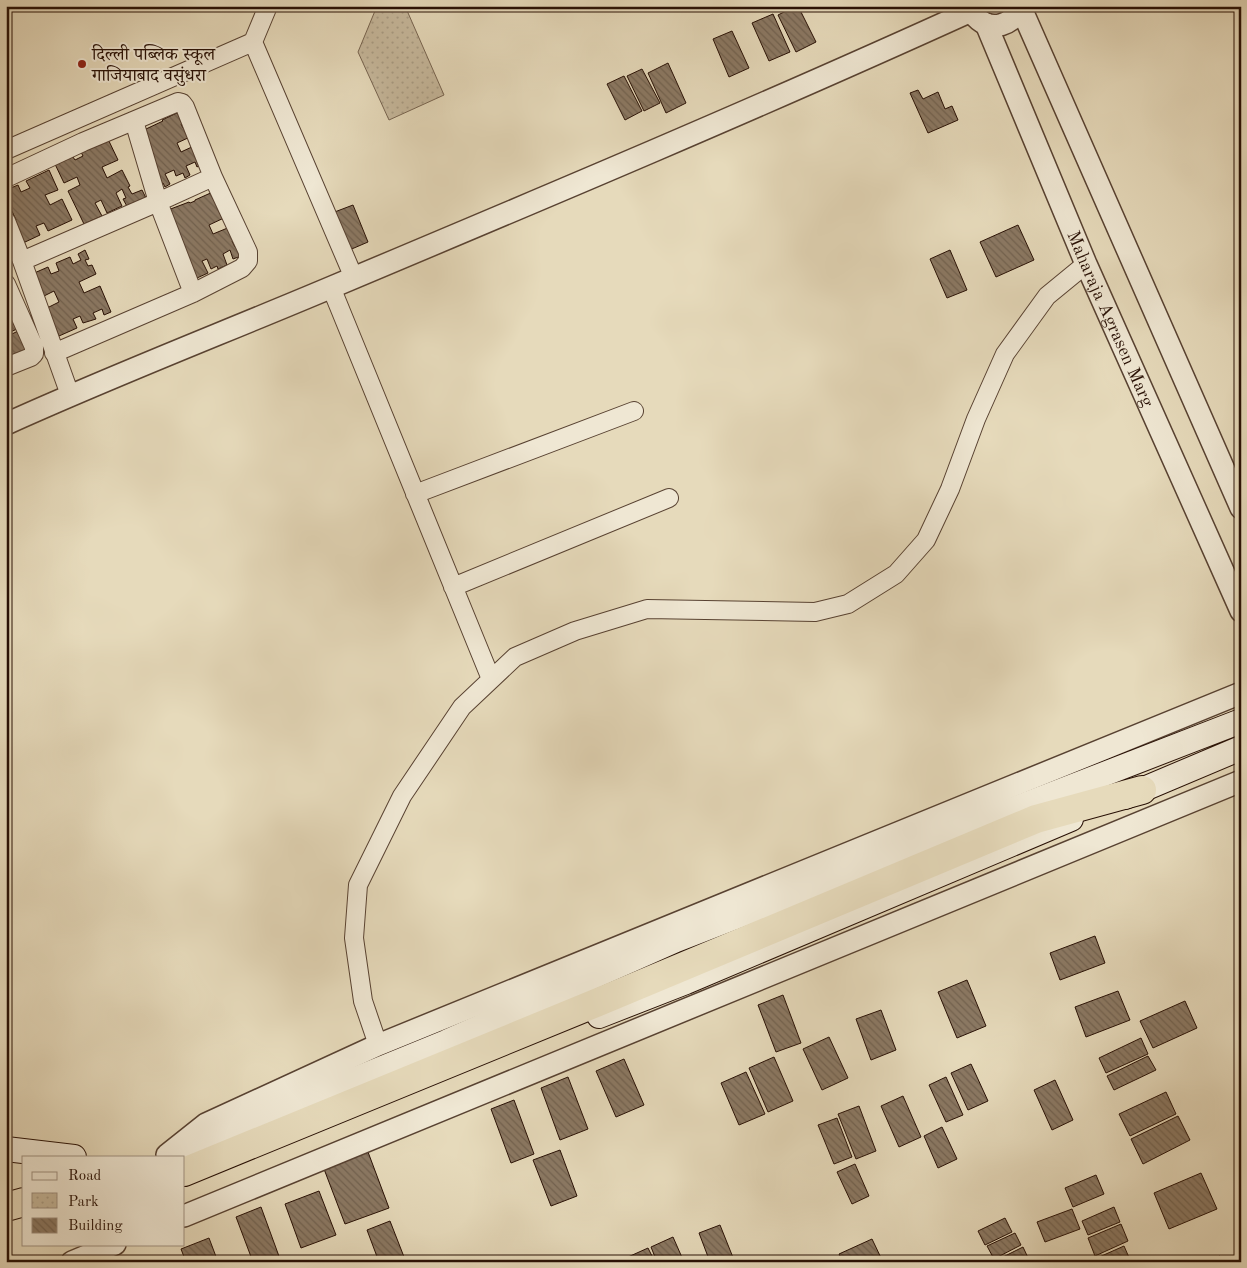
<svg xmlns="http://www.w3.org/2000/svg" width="1247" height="1268" font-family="'Old Standard TT','Noto Serif Devanagari',serif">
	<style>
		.park { fill: url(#park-dots); stroke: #776450 }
		.building { fill: url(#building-back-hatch); stroke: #281005 }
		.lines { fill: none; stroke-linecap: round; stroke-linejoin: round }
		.minor-casing { stroke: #584232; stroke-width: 20 }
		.tertiary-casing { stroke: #584232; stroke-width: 24 }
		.secondary-casing { stroke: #281005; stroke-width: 26 }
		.motorway-casing { stroke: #281005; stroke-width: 30 }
		.minor { stroke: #efe7d3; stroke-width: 18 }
		.tertiary { stroke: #efe7d3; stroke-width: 21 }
		.secondary { stroke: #efe7d3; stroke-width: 24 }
		.motorway { stroke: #e6dabb; stroke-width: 28 }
		.poi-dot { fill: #8f2418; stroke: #efe7d3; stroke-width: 2 }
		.labels { text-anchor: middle; stroke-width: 4; stroke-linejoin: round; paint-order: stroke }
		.poi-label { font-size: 18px; fill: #281005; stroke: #efe7d3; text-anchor: start }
		.street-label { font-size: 18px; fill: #281005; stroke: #efe7d3 }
	</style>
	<defs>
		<pattern id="park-dots" width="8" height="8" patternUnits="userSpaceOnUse" patternTransform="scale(1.25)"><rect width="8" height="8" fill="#c6b89c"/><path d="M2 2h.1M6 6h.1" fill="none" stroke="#aa9d85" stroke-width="1.8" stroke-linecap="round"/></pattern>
		<pattern id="building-back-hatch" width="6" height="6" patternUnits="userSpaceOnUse" patternTransform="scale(1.25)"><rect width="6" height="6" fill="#8b7964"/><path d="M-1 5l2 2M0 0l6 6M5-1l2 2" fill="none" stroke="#726250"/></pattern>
	</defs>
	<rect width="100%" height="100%" fill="#e6dabb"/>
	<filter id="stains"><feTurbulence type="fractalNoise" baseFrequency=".004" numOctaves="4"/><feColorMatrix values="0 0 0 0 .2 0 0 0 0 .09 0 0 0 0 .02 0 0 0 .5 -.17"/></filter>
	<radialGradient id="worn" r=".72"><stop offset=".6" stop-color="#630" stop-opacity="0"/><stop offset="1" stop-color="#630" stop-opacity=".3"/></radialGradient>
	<path class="park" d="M 377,6 L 405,6 L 444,95 L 389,120 L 358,52 Z"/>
	<path class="building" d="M 796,6 L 798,6 L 816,42 L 796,52 L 778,15 Z
		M 773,14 L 790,52 L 769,61 L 752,23 Z
		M 732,31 L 749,68 L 729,77 L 713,39 Z
		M 668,63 L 686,103 L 666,113 L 648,73 Z
		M 642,69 L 660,103 L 644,111 L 627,76 Z
		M 624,76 L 642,111 L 625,120 L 607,84 Z
		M 918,90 L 923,99 L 938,92 L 945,109 L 952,106 L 958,120 L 928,133 L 910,93 Z
		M 179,112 L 184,123 L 181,124 L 183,128 L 186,127 L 190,137 L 177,143 L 181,152 L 194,146 L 202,164 L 197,167 L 195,162 L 186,166 L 190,175 L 185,178 L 183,173 L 176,176 L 174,170 L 165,174 L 170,184 L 165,187 L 163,183 L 159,184 L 140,131 L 145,127 L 146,129 L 163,121 L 162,120 Z
		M 107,137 L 118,160 L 102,167 L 107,178 L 122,170 L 130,186 L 128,187 L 132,194 L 142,190 L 147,200 L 129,210 L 123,199 L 126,198 L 122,189 L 116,193 L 122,206 L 107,213 L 101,200 L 95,203 L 102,216 L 84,224 L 68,191 L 80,185 L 77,177 L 64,183 L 54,162 L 71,154 L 75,160 L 83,156 L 80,150 Z
		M 49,170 L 58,190 L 45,195 L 50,205 L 62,199 L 72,220 L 48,231 L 44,223 L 36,226 L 40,235 L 23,243 L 13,221 L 16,220 L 11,209 L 8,211 L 6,208 L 6,190 L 18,185 L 21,192 L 30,188 L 26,181 Z
		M 215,191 L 226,217 L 209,225 L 213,234 L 230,227 L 236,239 L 232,241 L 235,247 L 237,246 L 241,256 L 233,259 L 230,250 L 223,254 L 227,265 L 218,269 L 217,266 L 211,269 L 207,259 L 202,261 L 208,273 L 197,278 L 196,276 L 191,277 L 181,249 L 185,247 L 181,238 L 176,240 L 168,210 L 189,202 L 190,203 L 195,201 L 195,200 Z
		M 353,205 L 368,242 L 347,251 L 332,213 Z
		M 1018,225 L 1034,260 L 996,277 L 980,242 Z
		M 85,250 L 89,259 L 85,260 L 88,266 L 92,265 L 96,274 L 79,282 L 84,293 L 100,286 L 111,312 L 104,315 L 102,309 L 93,313 L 96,319 L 83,323 L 80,316 L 73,319 L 77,328 L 59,336 L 47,308 L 59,302 L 54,291 L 42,297 L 32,274 L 48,267 L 51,274 L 59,271 L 56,263 L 70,257 L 73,264 L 81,260 L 78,254 Z
		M 950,250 L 967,290 L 947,298 L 930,259 Z
		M 9,310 L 17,329 L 6,334 L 6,312 Z
		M 18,331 L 27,351 L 6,360 L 6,337 Z
		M 1095,936 L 1105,963 L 1060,980 L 1050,953 Z
		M 967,980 L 986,1026 L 957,1038 L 938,992 Z
		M 1118,991 L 1130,1020 L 1086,1037 L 1075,1007 Z
		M 783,995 L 801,1043 L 776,1052 L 758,1005 Z
		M 1185,1001 L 1197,1028 L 1153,1048 L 1140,1021 Z
		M 881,1010 L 896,1050 L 871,1060 L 856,1019 Z
		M 829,1037 L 848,1078 L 822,1090 L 803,1049 Z
		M 1141,1038 L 1148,1054 L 1106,1073 L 1099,1058 Z
		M 1148,1056 L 1156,1070 L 1114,1090 L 1107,1076 Z
		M 774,1057 L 793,1101 L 768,1112 L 749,1068 Z
		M 624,1059 L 644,1105 L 616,1117 L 596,1071 Z
		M 971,1064 L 988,1101 L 968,1110 L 951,1073 Z
		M 746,1072 L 765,1114 L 739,1125 L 721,1083 Z
		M 568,1077 L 588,1129 L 560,1140 L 541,1088 Z
		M 946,1077 L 963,1115 L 946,1122 L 929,1085 Z
		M 1055,1080 L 1073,1120 L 1052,1130 L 1034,1090 Z
		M 1166,1092 L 1176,1114 L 1130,1136 L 1119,1114 Z
		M 903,1096 L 921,1137 L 899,1147 L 881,1106 Z
		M 514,1100 L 534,1154 L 511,1163 L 491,1109 Z
		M 859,1106 L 876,1151 L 856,1159 L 838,1114 Z
		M 1178,1116 L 1190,1140 L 1143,1164 L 1131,1139 Z
		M 837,1118 L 852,1157 L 834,1164 L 818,1125 Z
		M 942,1127 L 957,1159 L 938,1168 L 924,1136 Z
		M 560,1150 L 577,1196 L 551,1206 L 533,1160 Z
		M 368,1152 L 389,1208 L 345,1224 L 324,1169 Z
		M 855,1164 L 869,1196 L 852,1204 L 837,1172 Z
		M 1201,1173 L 1217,1209 L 1169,1229 L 1154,1193 Z
		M 1096,1175 L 1104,1194 L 1073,1207 L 1065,1188 Z
		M 319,1191 L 336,1235 L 301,1248 L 285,1204 Z
		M 261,1207 L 280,1259 L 273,1262 L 253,1262 L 236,1217 Z
		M 1114,1207 L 1120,1222 L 1088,1235 L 1082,1221 Z
		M 1072,1209 L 1080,1229 L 1045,1242 L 1037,1222 Z
		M 1005,1218 L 1012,1232 L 985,1245 L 978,1231 Z
		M 390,1221 L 406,1262 L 379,1262 L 367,1230 Z
		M 1121,1224 L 1128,1241 L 1095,1256 L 1088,1238 Z
		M 720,1225 L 734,1260 L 728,1262 L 710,1262 L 699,1233 Z
		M 1015,1233 L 1021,1245 L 994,1259 L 987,1246 Z
		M 673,1237 L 684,1262 L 657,1262 L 651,1247 Z
		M 209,1238 L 218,1262 L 186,1262 L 181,1249 Z
		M 872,1239 L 883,1262 L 843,1262 L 839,1254 Z
		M 1124,1246 L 1131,1262 L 1099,1262 L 1097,1258 Z
		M 1023,1247 L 1030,1262 L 993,1262 Z
		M 648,1248 L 655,1262 L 631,1262 L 628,1257 Z
		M 1220,1256 L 1222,1262 L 1205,1262 Z"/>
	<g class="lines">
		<defs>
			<path id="minor" d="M 253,42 L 354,278
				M 134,121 L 158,202 L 193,293
				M 6,150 L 253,42 L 268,6
				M 6,178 L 83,142 L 178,102 L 182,103 L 185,107 L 213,177 L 248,252 L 248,261 L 242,268 L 193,293 L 54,353
				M 6,221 L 22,261 L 70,395
				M 22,261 L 158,202 L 213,177
				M 6,284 L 34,347 L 34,354 L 31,357 L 6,367
				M 331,287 L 491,679
				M 415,494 L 634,411
				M 453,587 L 669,498
				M 378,1045 L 363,1001 L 354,938 L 358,885 L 402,796 L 462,707 L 515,657 L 575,631 L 647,609 L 815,612 L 848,604 L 896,574 L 926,540 L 950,489 L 976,419 L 1005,354 L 1047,296 L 1086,264"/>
			<g id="tertiary">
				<path d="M 1021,8 L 1241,508"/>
				<path d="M 976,17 C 991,33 1014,25 1021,6"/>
				<path id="s1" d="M 986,24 L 1086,264 L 1241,611"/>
				<path d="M 6,424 C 114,375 223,333 332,287 C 546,197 760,107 971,11"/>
				<path d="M 167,1155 L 206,1124 L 378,1045 L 1241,693"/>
				<path d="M 184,1216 L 1241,781"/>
				<path d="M 72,1262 L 115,1244"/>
			</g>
			<path id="secondary" d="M 1125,797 L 1241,748
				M 599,1016 L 686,982 L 1071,819
				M 6,1149 L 74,1157
				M 176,1157 L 223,1133 L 446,1042 L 676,940 L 1241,721"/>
			<path id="motorway" d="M 184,1172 L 596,1003 L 1036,819 L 1142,790
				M 6,1207 L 24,1202"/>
		</defs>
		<use href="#minor" class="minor-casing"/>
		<use href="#tertiary" class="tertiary-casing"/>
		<use href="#secondary" class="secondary-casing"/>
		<use href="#motorway" class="motorway-casing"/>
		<use href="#minor" class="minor"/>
		<use href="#tertiary" class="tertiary"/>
		<use href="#secondary" class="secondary"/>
		<use href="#motorway" class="motorway"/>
	</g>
	<circle class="poi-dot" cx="82" cy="64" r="5"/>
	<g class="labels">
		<g class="poi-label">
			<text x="92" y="60">दिल्ली पब्लिक स्कूल<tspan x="92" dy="21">गाजियाबाद वसुंधरा</tspan></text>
		</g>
		<g class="street-label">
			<text dy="6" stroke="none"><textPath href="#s1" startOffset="320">Maharaja Agrasen Marg</textPath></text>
		</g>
	</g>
	<rect width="1247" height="1268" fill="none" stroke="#e6dabb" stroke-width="25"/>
	<rect x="8" y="8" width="1232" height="1253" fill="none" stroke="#281005" stroke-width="2.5"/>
	<rect x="12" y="12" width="1222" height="1243" fill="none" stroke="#281005"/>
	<rect x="22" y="1156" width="162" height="90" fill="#efe7d3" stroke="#9f9181"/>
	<rect x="32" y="1172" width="25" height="8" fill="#efe7d3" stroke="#9f9181"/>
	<text x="68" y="1180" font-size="15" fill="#281005">Road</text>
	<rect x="32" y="1193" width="25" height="15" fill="url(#park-dots)" stroke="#9f9181"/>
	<text x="68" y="1206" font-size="15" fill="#281005">Park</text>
	<rect x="32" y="1218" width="25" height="15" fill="url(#building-back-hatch)" stroke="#9f9181"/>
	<text x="68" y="1230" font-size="15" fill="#281005">Building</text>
	<rect width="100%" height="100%" filter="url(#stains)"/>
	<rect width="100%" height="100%" fill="url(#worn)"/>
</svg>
